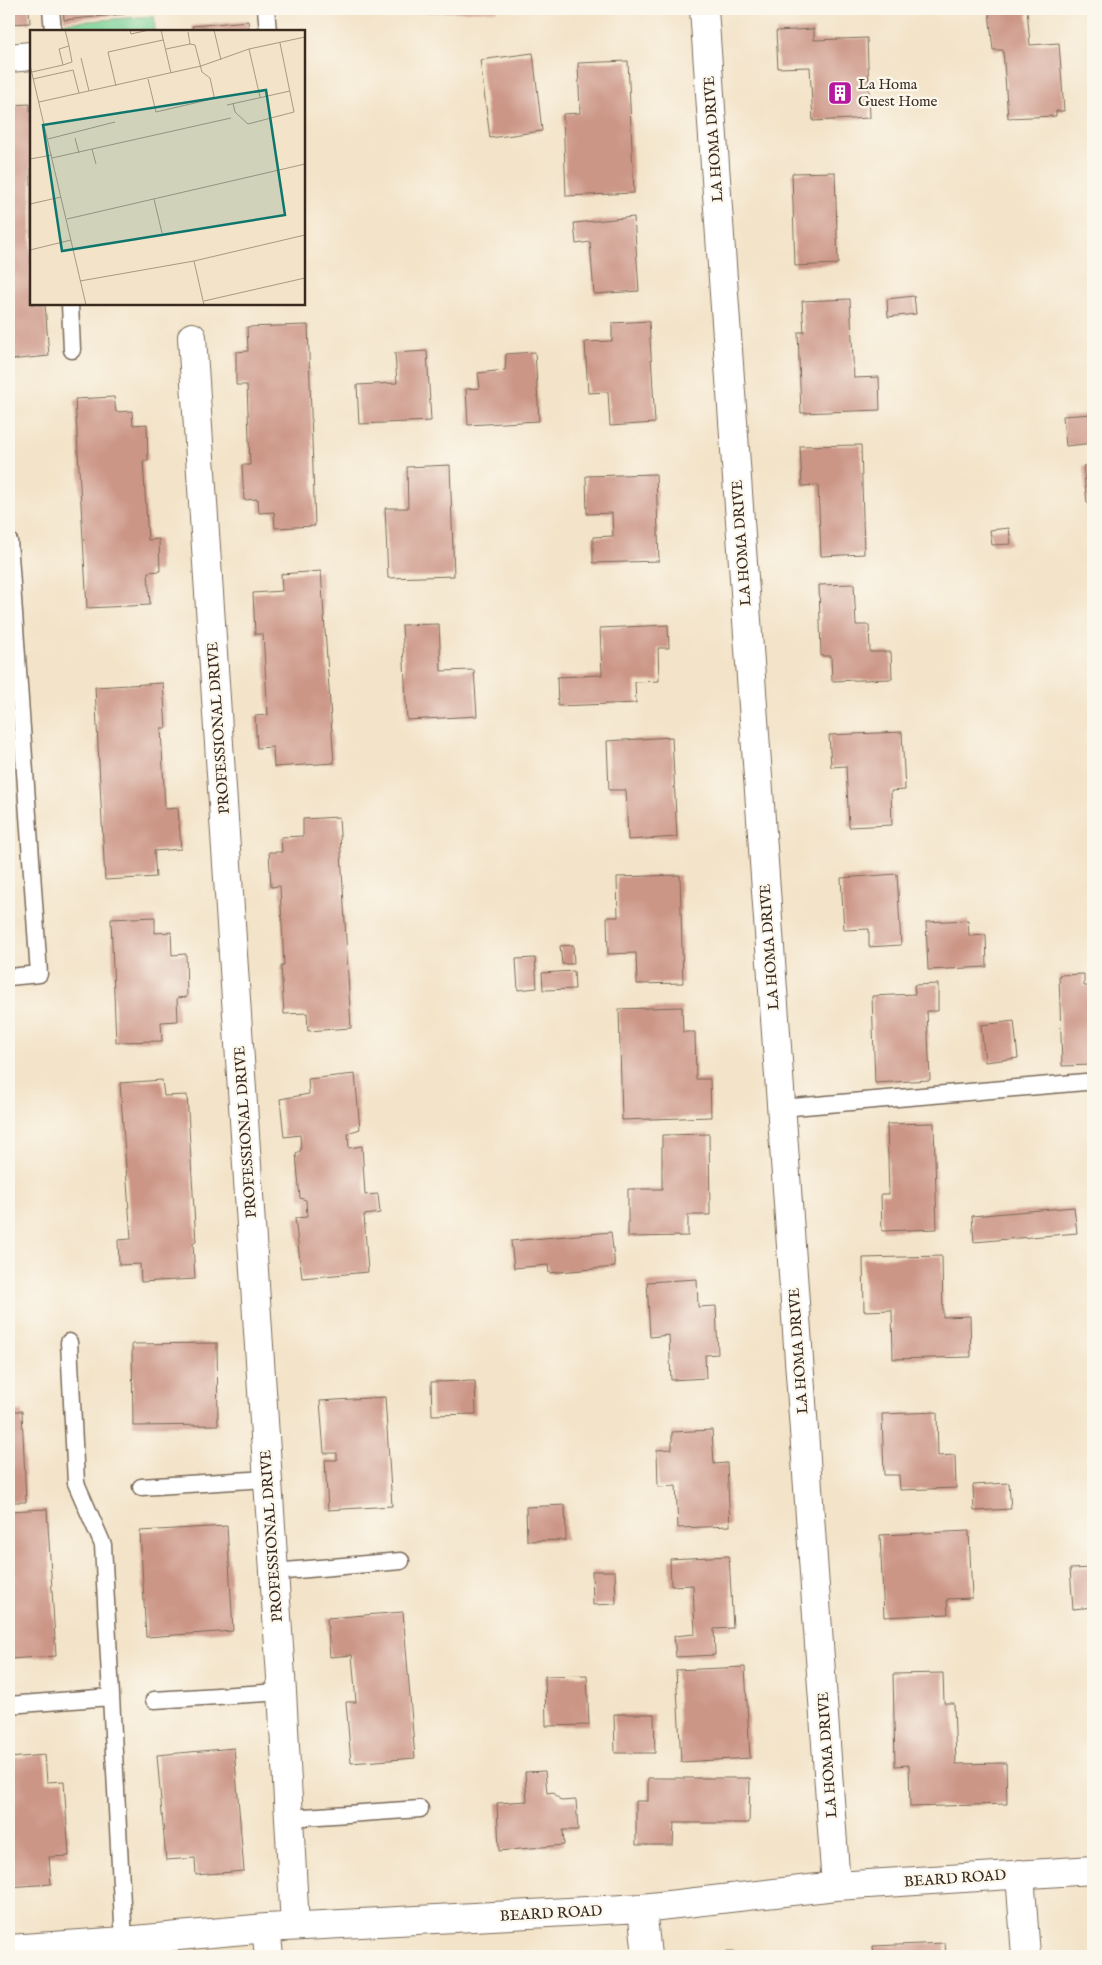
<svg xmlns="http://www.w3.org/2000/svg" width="1102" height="1965" font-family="'IM FELL English',serif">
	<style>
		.garden { fill: #79d197; stroke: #5a7e5a }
		.building { fill: #cc9687 }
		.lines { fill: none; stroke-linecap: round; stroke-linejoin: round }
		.service-casing { stroke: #7b6b5a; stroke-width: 19 }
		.minor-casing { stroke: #7b6b5a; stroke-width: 30 }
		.service { stroke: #fff; stroke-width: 16 }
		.minor { stroke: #fff; stroke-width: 28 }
		.labels { text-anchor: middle; stroke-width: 4.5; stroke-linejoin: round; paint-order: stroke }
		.poi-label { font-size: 15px; fill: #3b2a1e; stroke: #fbf7ec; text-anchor: start }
		.street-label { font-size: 15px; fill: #3b2a1e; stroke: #fbf7ec }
		.inset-road { fill: none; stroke: #a99984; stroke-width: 1 }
		.view { fill: #0f766e; fill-opacity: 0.15; stroke: #0f766e; stroke-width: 2.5 }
		.inset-edge { fill: none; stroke: #3b2a1e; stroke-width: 2.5 }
	</style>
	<rect width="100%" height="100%" fill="#fbf7ec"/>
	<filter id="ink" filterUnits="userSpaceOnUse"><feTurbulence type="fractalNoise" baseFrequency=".02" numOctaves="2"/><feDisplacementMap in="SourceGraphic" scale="10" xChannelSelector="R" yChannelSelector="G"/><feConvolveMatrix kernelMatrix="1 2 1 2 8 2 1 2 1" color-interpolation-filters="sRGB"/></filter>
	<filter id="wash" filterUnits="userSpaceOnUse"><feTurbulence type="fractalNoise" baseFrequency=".0096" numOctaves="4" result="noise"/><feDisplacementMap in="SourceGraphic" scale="20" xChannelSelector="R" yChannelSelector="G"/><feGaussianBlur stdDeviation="1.12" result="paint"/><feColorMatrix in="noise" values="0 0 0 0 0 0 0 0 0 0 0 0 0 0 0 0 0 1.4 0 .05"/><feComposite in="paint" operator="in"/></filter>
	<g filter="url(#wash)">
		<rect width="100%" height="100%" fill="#f3e3c8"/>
		<path class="garden" d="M 154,16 L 155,31 L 61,31 L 61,23 Z"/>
		<g id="blocks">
			<path class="building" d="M 9,9 L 29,9 L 30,23 L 9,24 Z
				M 63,9 L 124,9 L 124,14 L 64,20 Z
				M 371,9 L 498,9 L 498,11 L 371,14 Z
				M 1017,9 L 1027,9 L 1030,45 L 1059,43 L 1064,111 L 1056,111 L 1056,116 L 1008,118 L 1003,50 L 993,50 L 989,12 Z
				M 1088,9 L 1093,9 L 1093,37 L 1090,38 Z
				M 248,21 L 249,31 L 193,31 L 192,26 Z
				M 814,29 L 814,40 L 867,38 L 870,118 L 813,121 L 810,67 L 778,68 L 776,31 Z
				M 533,53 L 542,131 L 490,138 L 480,60 Z
				M 628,61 L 634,193 L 566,196 L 563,114 L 580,113 L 578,63 Z
				M 30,104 L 31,126 L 31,304 L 45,304 L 49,356 L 9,360 L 9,105 Z
				M 835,172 L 838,264 L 795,266 L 792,173 Z
				M 634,217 L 639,291 L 594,294 L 590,242 L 576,244 L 574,223 Z
				M 914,296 L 916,314 L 888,317 L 887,299 Z
				M 850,299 L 854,378 L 879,377 L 880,410 L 801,413 L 798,332 L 804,332 L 802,301 Z
				M 649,321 L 655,423 L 610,426 L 608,392 L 588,393 L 585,342 L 612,341 L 612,323 Z
				M 308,325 L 315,526 L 275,528 L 274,512 L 259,513 L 258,499 L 244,500 L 242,465 L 250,465 L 247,385 L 236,385 L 236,352 L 248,351 L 247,327 Z
				M 427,351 L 431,421 L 359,424 L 357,385 L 397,383 L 395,353 Z
				M 535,352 L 539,421 L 468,425 L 466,389 L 480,388 L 478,373 L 505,370 L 506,354 Z
				M 114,397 L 116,412 L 132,411 L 133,425 L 147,424 L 148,461 L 143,461 L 148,540 L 159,539 L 160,571 L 148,572 L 150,605 L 87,608 L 75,399 Z
				M 1093,414 L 1093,443 L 1066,446 L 1063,416 Z
				M 861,445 L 864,554 L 821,556 L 818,485 L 802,486 L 800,446 Z
				M 450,465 L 454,576 L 388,578 L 385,508 L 408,508 L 407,467 Z
				M 1093,465 L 1093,529 L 1092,529 L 1090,503 L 1087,503 L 1083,466 Z
				M 656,474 L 659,561 L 593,563 L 593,537 L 613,536 L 612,513 L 587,514 L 586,476 Z
				M 1009,528 L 1011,544 L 992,545 L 990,530 Z
				M 321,571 L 334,763 L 274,767 L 273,747 L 257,748 L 255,716 L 268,715 L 263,634 L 255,634 L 253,593 L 282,591 L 281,574 Z
				M 854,584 L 856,625 L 869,625 L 870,652 L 891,652 L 892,679 L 832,681 L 831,656 L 821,656 L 819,585 Z
				M 439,624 L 441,671 L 474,670 L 477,716 L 407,720 L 402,625 Z
				M 668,625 L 669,648 L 658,648 L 659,681 L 635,682 L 636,703 L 558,706 L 557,677 L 602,675 L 600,628 Z
				M 163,683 L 166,728 L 161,728 L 165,809 L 178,808 L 181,849 L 154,851 L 156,877 L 105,880 L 95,687 Z
				M 902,732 L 905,790 L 891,791 L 892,825 L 849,827 L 846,766 L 831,767 L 829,735 Z
				M 672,737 L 677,837 L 628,840 L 626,790 L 609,790 L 607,741 Z
				M 339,817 L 351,1028 L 308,1031 L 307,1013 L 284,1014 L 281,966 L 284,966 L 280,886 L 271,887 L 269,852 L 282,852 L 281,837 L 303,836 L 303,819 Z
				M 897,874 L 901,945 L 869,947 L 869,929 L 844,930 L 841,878 Z
				M 680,875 L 683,983 L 637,984 L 636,953 L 608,954 L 607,917 L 618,917 L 617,877 Z
				M 155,917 L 155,933 L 171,932 L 172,955 L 186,954 L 187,997 L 177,998 L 178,1021 L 161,1022 L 162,1041 L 116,1042 L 111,919 Z
				M 968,920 L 969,936 L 986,935 L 987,967 L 928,970 L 926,922 Z
				M 573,945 L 574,964 L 562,964 L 560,946 Z
				M 535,958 L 537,988 L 518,990 L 516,959 Z
				M 574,971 L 575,989 L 543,990 L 542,973 Z
				M 1084,974 L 1084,986 L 1093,986 L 1093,1065 L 1062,1066 L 1059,975 Z
				M 938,984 L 938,1011 L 927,1011 L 930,1080 L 875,1083 L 872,996 L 915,994 L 914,985 Z
				M 682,1007 L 683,1032 L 695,1032 L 696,1079 L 710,1079 L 711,1117 L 622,1120 L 619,1009 Z
				M 1014,1021 L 1018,1058 L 985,1062 L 981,1025 Z
				M 355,1074 L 360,1129 L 348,1133 L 349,1148 L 362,1146 L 365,1195 L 378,1194 L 380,1213 L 364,1215 L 368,1272 L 302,1278 L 295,1218 L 307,1217 L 306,1200 L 300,1198 L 296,1154 L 301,1150 L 300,1135 L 284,1137 L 280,1099 L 309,1094 L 308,1079 Z
				M 162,1080 L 164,1096 L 187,1095 L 196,1242 L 193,1243 L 195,1279 L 141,1282 L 140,1264 L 119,1265 L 118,1240 L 131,1239 L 120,1083 Z
				M 934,1123 L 937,1229 L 882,1231 L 881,1194 L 889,1194 L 887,1124 Z
				M 709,1134 L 710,1215 L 688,1215 L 688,1236 L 628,1237 L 628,1189 L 662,1189 L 662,1135 Z
				M 1074,1207 L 1077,1233 L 974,1242 L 972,1216 Z
				M 611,1232 L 615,1267 L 549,1273 L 548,1265 L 514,1268 L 511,1241 Z
				M 942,1256 L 943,1317 L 970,1316 L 971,1357 L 893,1359 L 892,1310 L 864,1311 L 863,1258 Z
				M 697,1279 L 698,1307 L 716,1306 L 718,1354 L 705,1355 L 706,1378 L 671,1380 L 669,1335 L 650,1337 L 647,1282 Z
				M 217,1343 L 218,1425 L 133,1426 L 132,1344 Z
				M 9,1358 L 10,1358 L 13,1411 L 22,1411 L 26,1502 L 9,1502 Z
				M 475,1381 L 476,1414 L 432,1415 L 431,1382 Z
				M 385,1397 L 392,1506 L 328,1510 L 325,1460 L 337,1460 L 337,1453 L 324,1453 L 320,1401 Z
				M 937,1412 L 938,1456 L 955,1455 L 956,1488 L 900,1490 L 899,1475 L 884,1475 L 882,1414 Z
				M 712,1430 L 714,1464 L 727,1463 L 730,1526 L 678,1528 L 676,1486 L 658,1487 L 657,1450 L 672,1449 L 672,1432 Z
				M 1009,1483 L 1011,1509 L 974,1511 L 973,1485 Z
				M 565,1505 L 566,1540 L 527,1541 L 526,1507 Z
				M 47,1509 L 56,1656 L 9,1659 L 9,1511 Z
				M 227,1526 L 233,1631 L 146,1637 L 140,1531 Z
				M 969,1531 L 972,1598 L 947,1599 L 948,1614 L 884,1617 L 880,1535 Z
				M 729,1556 L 733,1628 L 714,1629 L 715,1655 L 676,1657 L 674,1636 L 695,1634 L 693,1585 L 671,1586 L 670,1559 Z
				M 1093,1568 L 1093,1607 L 1073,1609 L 1070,1569 Z
				M 592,1571 L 615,1571 L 616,1604 L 593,1605 Z
				M 403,1612 L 415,1758 L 351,1763 L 346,1702 L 356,1702 L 352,1655 L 330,1657 L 327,1618 Z
				M 745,1667 L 750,1758 L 681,1762 L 676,1670 Z
				M 943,1673 L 944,1703 L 954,1703 L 956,1764 L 1006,1763 L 1007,1804 L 910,1807 L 909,1765 L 895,1766 L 893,1674 Z
				M 587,1675 L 589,1725 L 546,1726 L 545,1676 Z
				M 614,1714 L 654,1714 L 655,1753 L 615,1753 Z
				M 234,1748 L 244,1871 L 196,1875 L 195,1858 L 166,1860 L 157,1755 Z
				M 45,1755 L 47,1782 L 64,1781 L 69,1856 L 49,1857 L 51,1884 L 9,1887 L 9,1758 Z
				M 545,1771 L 547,1793 L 553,1792 L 561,1801 L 576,1800 L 578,1830 L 563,1830 L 564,1845 L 499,1851 L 497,1803 L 527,1801 L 525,1772 Z
				M 648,1778 L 750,1778 L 749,1823 L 674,1823 L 673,1845 L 636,1845 L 636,1801 L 648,1801 Z
				M 945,1943 L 946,1956 L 874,1956 L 873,1946 Z
				M 727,1952 L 798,1954 L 798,1956 L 727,1956 Z"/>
		</g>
	</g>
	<g filter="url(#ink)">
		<use href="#blocks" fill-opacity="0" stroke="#7b6b5a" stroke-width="1"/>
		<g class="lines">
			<defs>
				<path id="service" d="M 51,9 L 53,31
					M 266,9 L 268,31
					M 70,304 L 72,350
					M 9,541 L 39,974 L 9,977
					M 781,1108 L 1085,1082
					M 69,1342 L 76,1483 L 103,1545 L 124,1941
					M 141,1487 L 267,1479
					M 274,1572 L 401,1561
					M 154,1700 L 282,1692
					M 9,1705 L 110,1697
					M 290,1818 L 420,1809"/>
				<path id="minor" d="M 704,9 L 836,1886
					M 9,58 L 31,56
					M 192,337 L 282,1692 L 295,1926
					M 1020,1874 L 1026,1956
					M 642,1908 L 647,1956
					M 266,1928 L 269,1956
					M 9,1949 L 124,1941 L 266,1928 L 642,1908 L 836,1886 L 1093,1870"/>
			</defs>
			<use href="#service" class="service-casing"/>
			<use href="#minor" class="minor-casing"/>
			<use href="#service" class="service"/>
			<use href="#minor" class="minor"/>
		</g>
	</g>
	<defs>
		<symbol id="building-square" viewBox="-11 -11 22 22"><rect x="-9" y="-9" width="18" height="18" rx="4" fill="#b5179e" stroke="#fbf7ec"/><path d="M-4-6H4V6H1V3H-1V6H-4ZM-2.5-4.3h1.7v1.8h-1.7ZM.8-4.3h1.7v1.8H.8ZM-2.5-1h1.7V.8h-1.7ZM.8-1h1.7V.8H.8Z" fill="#fff"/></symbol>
	</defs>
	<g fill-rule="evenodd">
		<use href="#building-square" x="826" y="79" width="28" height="28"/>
	</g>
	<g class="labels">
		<g class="poi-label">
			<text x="858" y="89">La Homa<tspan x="858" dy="17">Guest Home</tspan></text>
		</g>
		<g class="street-label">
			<text transform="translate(713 139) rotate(-94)" y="5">LA HOMA DRIVE</text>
			<text transform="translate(741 543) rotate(-94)" y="5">LA HOMA DRIVE</text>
			<text transform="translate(218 728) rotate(-94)" y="5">PROFESSIONAL DRIVE</text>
			<text transform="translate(769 947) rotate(-94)" y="5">LA HOMA DRIVE</text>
			<text transform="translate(245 1132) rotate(-94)" y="5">PROFESSIONAL DRIVE</text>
			<text transform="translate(798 1351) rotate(-94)" y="5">LA HOMA DRIVE</text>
			<text transform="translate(271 1536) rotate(-94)" y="5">PROFESSIONAL DRIVE</text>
			<text transform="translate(827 1755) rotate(-94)" y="5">LA HOMA DRIVE</text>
			<text transform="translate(955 1878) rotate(-4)" y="5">BEARD ROAD</text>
			<text transform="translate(551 1913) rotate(-3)" y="5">BEARD ROAD</text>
		</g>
	</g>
	<g transform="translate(30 30)">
		<rect width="275" height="275" fill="#f3e3c8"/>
		<path class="inset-road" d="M 35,0 L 39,16 L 42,32 L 33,35 L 29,19 L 39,16M 100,0 L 101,4 L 119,0M 131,0 L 141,43M 184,0 L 191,30M 136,19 L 160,14 L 158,2M 219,19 L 230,67M 51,28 L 59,61M 0,35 L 56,275M 2,42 L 33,35M 3,49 L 43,40 L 49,63M 118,49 L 126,82 L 182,69 L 184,66 L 180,48 L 172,42 L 165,15 L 160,14M 86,56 L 78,22 L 133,10M 9,72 L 171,36 L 219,19 L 275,7M 203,73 L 205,82 L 218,94 L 264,82 L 250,13M 197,75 L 260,61M 45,108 L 49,123M 18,109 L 85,92M 62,119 L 66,134M 22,128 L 201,88M 0,129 L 22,125M 124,169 L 132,203M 0,174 L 31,167M 37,189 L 275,134M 0,220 L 41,210M 164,231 L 174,275M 50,251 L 164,231 L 275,205M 174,271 L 275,248"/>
		<path class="view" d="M 236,60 L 255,185 L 32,221 L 13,95 Z"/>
		<rect width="275" height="275" class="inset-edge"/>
	</g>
	<rect width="1102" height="1965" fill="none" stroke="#fbf7ec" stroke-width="30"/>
</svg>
